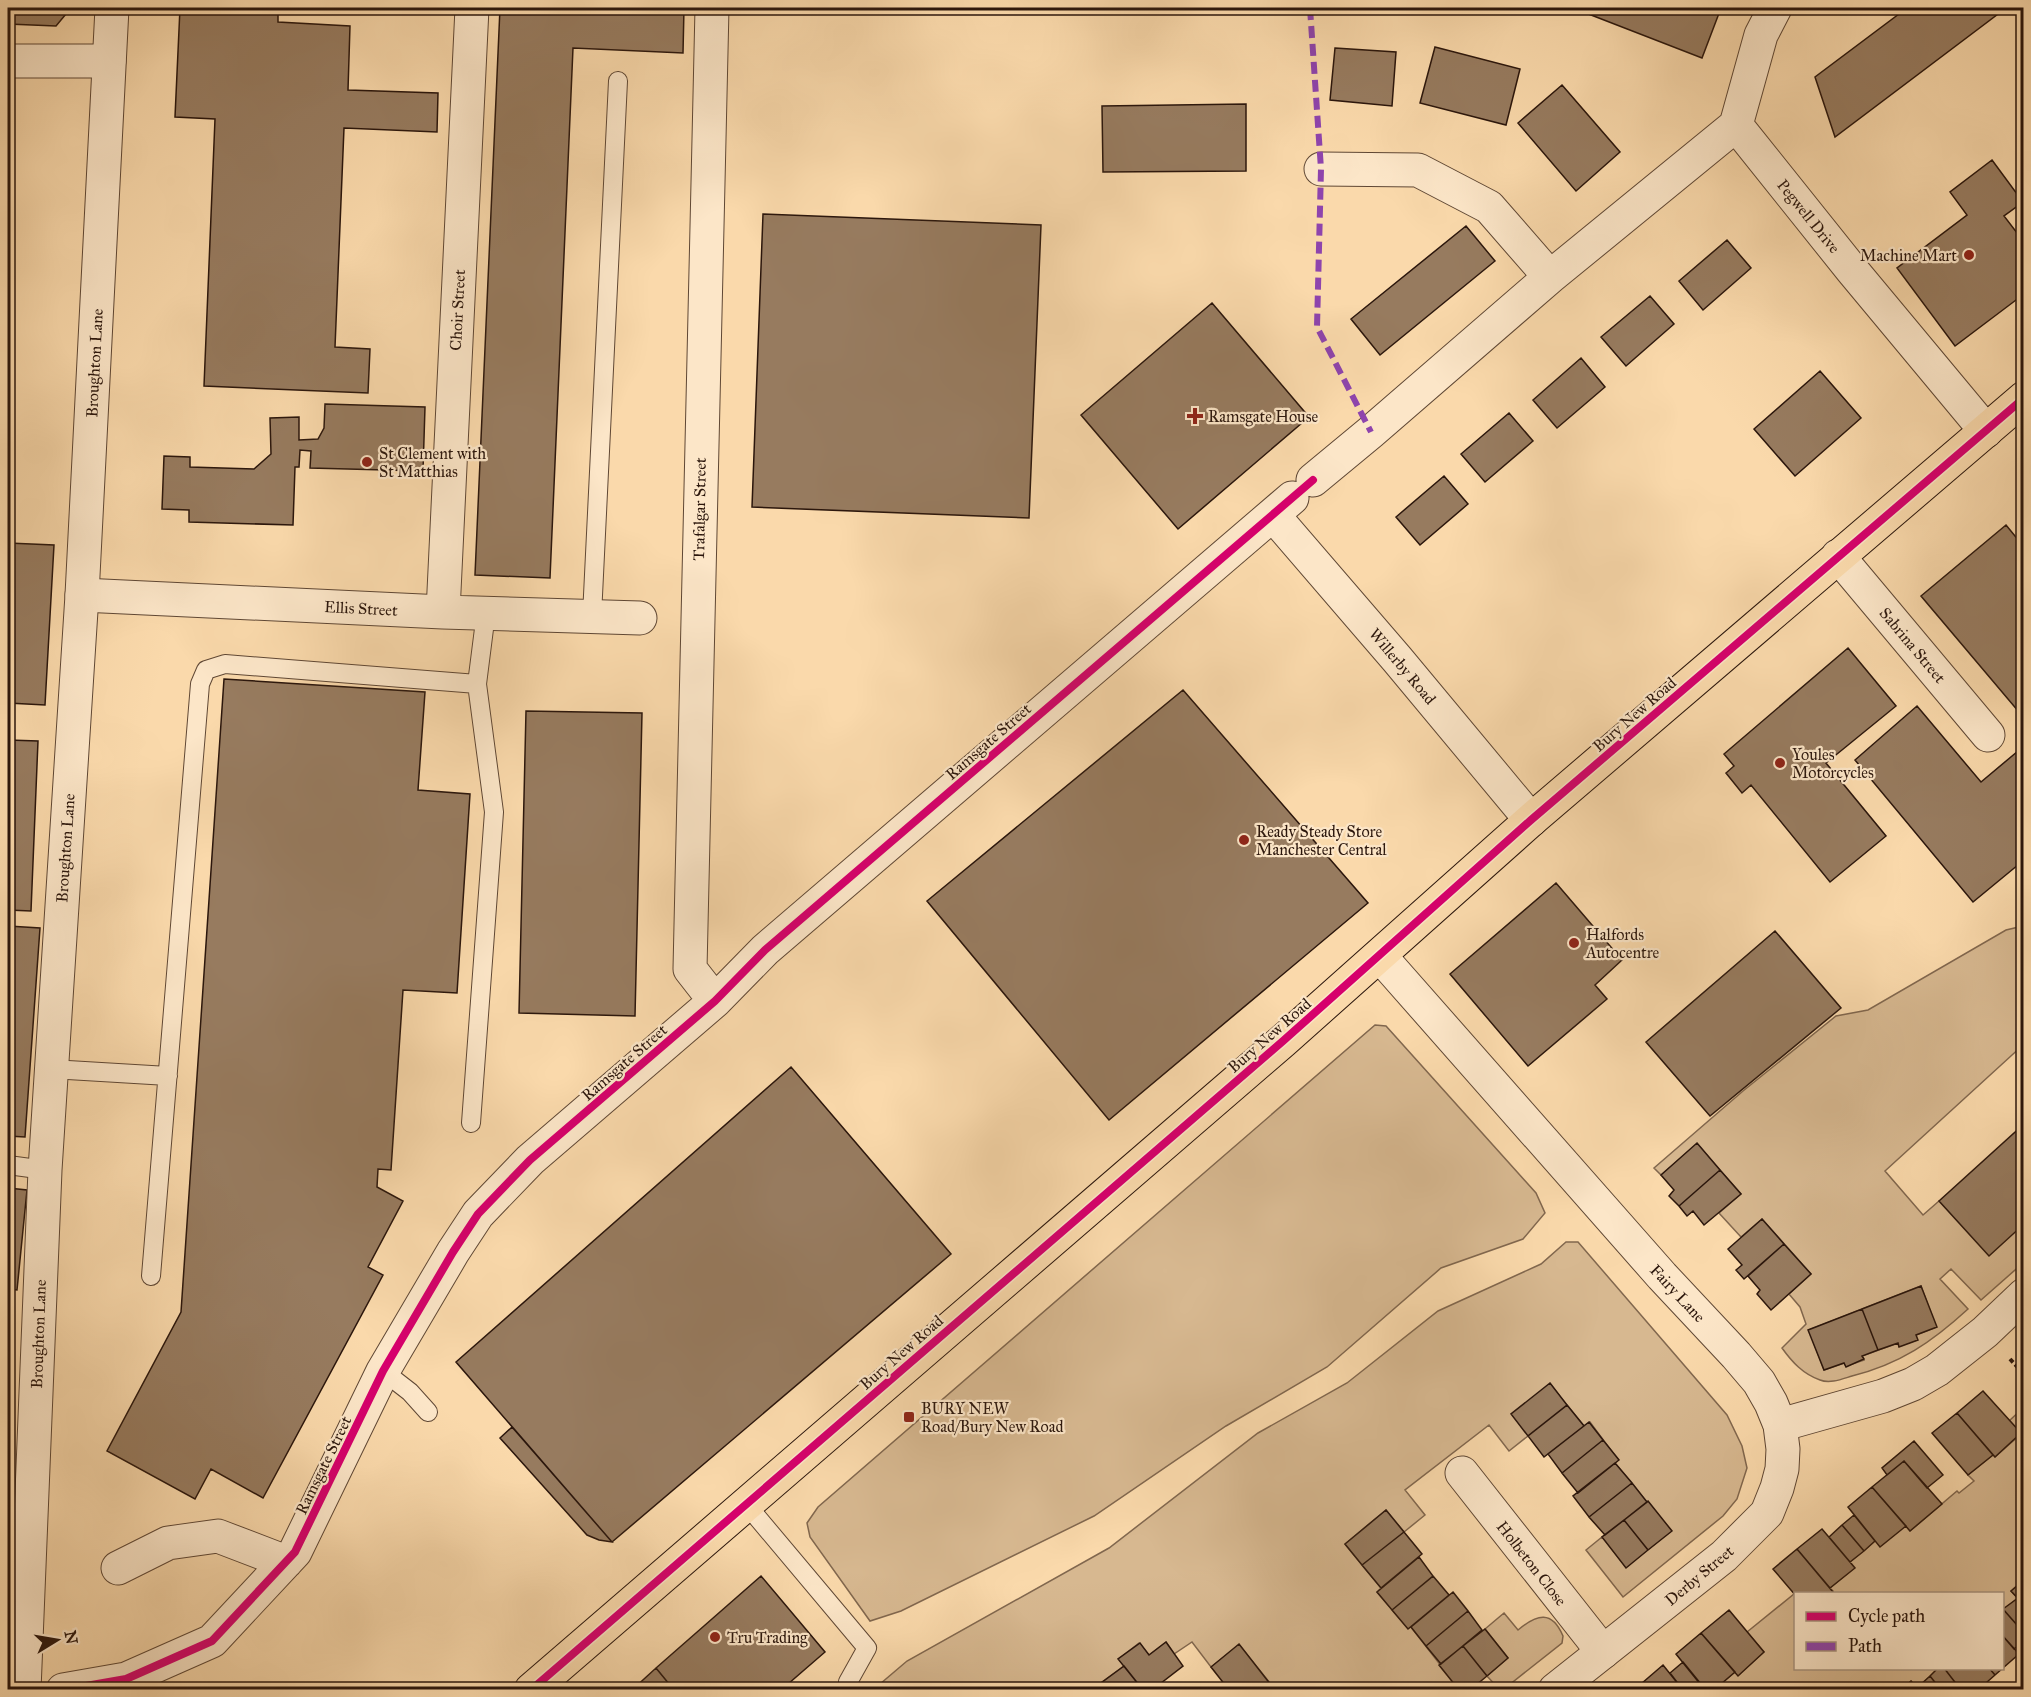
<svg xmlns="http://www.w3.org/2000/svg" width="2031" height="1697" font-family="'IM FELL Great Primer',serif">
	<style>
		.green { fill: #d7b890; stroke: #81674e; stroke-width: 1.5; fill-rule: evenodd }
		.building { fill: #977b5f; stroke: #2b160c; stroke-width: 1.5 }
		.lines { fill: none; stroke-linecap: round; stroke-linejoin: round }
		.service-casing { stroke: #5f4734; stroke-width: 20 }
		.minor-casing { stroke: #5f4734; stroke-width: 35 }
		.tertiary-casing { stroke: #5f4734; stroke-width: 35 }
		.trunk-casing { stroke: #2b160c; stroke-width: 35 }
		.path { stroke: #2b160c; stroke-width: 4; stroke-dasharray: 4.5 3; stroke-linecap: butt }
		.service { stroke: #fce6c8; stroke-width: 18 }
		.minor { stroke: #fce6c8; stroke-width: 33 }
		.tertiary { stroke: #fce6c8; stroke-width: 33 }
		.trunk { stroke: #fad9ab; stroke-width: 33 }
		.quiet { stroke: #8e44ad; stroke-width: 6; stroke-dasharray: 12 6; stroke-linecap: butt }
		.cycleway-casing { stroke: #fce6c8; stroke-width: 11 }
		.cycleway { stroke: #d6006c; stroke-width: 8 }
		.poi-dot { fill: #8f2418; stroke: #fce6c8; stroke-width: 2 }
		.labels { text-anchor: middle; stroke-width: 4.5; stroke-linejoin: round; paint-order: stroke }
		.street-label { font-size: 16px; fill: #2b160c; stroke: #fce6c8 }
		.poi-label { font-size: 16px; fill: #2b160c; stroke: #fce6c8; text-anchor: start }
	</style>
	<rect width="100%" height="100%" fill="#fad9ab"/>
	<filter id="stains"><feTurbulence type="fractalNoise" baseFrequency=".00333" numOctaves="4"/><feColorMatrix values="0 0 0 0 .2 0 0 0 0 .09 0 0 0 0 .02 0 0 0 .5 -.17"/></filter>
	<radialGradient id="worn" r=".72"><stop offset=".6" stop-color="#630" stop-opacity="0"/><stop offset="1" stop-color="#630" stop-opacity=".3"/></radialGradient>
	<path class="green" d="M 2023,926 L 2023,1045 L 1885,1171 L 1923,1215 L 1939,1201 L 2023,1224 L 2023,1263 L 1981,1300 L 1951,1269 L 1940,1279 L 1968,1309 C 1932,1342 1900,1364 1852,1376 C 1842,1379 1830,1384 1820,1380 C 1803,1374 1792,1362 1782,1348 L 1806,1324 L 1800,1307 L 1789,1294 L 1811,1274 L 1762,1219 L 1741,1237 L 1719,1213 L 1741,1194 L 1697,1144 L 1661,1175 L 1654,1168 L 1743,1091 L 1836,1016 L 1868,1010 L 2006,930 ZM 1921,1286 L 1936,1327 L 1916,1335 L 1917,1340 L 1899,1346 L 1898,1343 L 1862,1356 L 1864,1360 L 1846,1366 L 1844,1363 L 1824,1370 L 1809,1330 Z
		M 1375,1025 L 1386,1026 L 1536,1193 L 1545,1213 L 1523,1239 L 1441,1268 L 1327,1367 L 1226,1426 L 1094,1516 L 901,1611 L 870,1621 L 810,1537 L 807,1523 L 818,1507 Z
		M 1566,1242 L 1578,1242 L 1727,1415 L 1742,1446 L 1747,1468 L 1737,1499 L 1723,1516 L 1623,1597 L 1586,1550 L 1602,1537 L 1626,1567 L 1671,1531 L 1615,1463 L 1618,1460 L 1590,1422 L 1584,1426 L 1550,1384 L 1528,1436 L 1509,1451 L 1489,1425 L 1405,1490 L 1425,1515 L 1404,1532 L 1386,1510 L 1345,1544 L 1381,1588 L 1377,1592 L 1408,1628 L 1411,1627 L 1459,1689 L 1275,1689 L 1239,1645 L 1211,1667 L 1192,1642 L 1174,1654 L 1166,1642 L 1149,1655 L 1139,1643 L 1119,1659 L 1124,1666 L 1101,1683 L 1105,1688 L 1103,1689 L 873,1690 L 907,1661 L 1109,1548 L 1258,1433 L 1347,1383 L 1438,1311 L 1541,1264 Z
		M 2023,1408 L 2023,1580 L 2011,1591 L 2018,1598 L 2003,1610 L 2002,1594 L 1830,1594 L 1833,1591 L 1830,1588 L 1854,1568 L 1850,1562 L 1875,1541 L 1906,1526 L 1910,1531 L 1957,1491 L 1959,1493 L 1974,1481 L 1968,1475 L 1993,1455 L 1995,1457 L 2021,1434 L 2009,1421 Z
		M 1794,1594 L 1796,1596 L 1796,1668 L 1938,1669 L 1917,1688 L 1911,1681 L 1901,1690 L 1714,1690 L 1735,1672 L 1738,1675 L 1764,1652 L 1747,1632 Z
		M 1504,1613 L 1518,1630 C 1537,1614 1552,1610 1563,1636 L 1562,1643 L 1504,1689 L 1499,1689 L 1487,1676 L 1508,1658 L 1485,1629 Z"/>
	<path class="building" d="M 8,8 L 71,8 L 56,26 L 8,24 Z
		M 180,8 L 278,8 L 278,22 L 350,26 L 348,90 L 438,93 L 437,132 L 344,128 L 335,347 L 370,349 L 368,393 L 204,386 L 215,119 L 175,117 Z
		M 500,8 L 684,8 L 683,53 L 573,48 L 550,578 L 475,575 Z
		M 1573,8 L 1721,8 L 1702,58 Z
		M 1907,8 L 2006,8 L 1835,137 L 1815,77 Z
		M 1435,47 L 1520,69 L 1506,125 L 1420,103 Z
		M 1335,48 L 1396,52 L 1392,106 L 1330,100 Z
		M 1562,85 L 1620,152 L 1576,191 L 1518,123 Z
		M 1246,104 L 1246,171 L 1103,172 L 1102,106 Z
		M 1992,160 L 2023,202 L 2004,216 L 2024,242 L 2024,294 L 1955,346 L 1897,268 L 1967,215 L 1950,192 Z
		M 763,214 L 1041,225 L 1029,518 L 752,507 Z
		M 1466,226 L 1495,261 L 1380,355 L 1351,319 Z
		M 1727,240 L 1751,268 L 1703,310 L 1679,281 Z
		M 1650,296 L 1674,324 L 1626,366 L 1601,337 Z
		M 1212,303 L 1309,417 L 1178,529 L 1081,415 Z
		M 1581,358 L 1605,387 L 1557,428 L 1533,400 Z
		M 1820,371 L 1861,418 L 1795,476 L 1754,429 Z
		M 325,404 L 425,407 L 423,471 L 310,468 L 311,451 L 300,450 L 299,467 L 295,467 L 293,525 L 189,522 L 189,510 L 162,509 L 164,456 L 190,457 L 190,467 L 254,469 L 271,454 L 270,418 L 299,417 L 299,440 L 318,439 L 324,428 Z
		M 1509,413 L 1533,441 L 1485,482 L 1461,454 Z
		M 1444,476 L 1468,504 L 1420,545 L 1396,517 Z
		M 2006,525 L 2024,547 L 2024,718 L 1921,596 Z
		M 8,543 L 54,545 L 45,705 L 8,703 Z
		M 1848,648 L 1896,706 L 1826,763 L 1886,836 L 1830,882 L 1751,785 L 1742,793 L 1726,773 L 1734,766 L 1724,754 Z
		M 224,679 L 425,692 L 418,790 L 470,794 L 457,993 L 403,990 L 391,1170 L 378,1169 L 377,1187 L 403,1201 L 368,1267 L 383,1275 L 263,1498 L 211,1469 L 195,1499 L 107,1451 L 181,1312 Z
		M 1183,690 L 1368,903 L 1109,1120 L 927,901 Z
		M 1917,706 L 1981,782 L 2024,746 L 2024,860 L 1973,902 L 1855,760 Z
		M 526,711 L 642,713 L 635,1016 L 519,1013 Z
		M 8,740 L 38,741 L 31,911 L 8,910 Z
		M 1556,883 L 1622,960 L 1595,985 L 1607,999 L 1528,1066 L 1450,974 Z
		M 8,926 L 40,928 L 25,1137 L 8,1136 Z
		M 1775,931 L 1841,1008 L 1710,1116 L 1646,1042 Z
		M 791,1067 L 951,1254 L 612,1542 L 456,1362 Z
		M 2024,1124 L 2024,1224 L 1989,1256 L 1939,1201 Z
		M 1697,1143 L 1720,1170 L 1679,1206 L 1669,1196 L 1674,1190 L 1661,1175 Z
		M 1720,1170 L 1741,1194 L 1704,1225 L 1693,1211 L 1687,1216 L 1679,1206 Z
		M 8,1188 L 27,1190 L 17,1290 L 8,1289 Z
		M 1762,1219 L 1784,1244 L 1744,1279 L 1736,1270 L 1742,1265 L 1728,1249 Z
		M 1784,1244 L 1811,1274 L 1771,1310 L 1757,1294 L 1760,1290 L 1748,1276 Z
		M 1921,1286 L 1937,1327 L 1916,1335 L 1918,1340 L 1899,1347 L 1898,1343 L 1878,1350 L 1862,1309 Z
		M 1862,1309 L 1878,1350 L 1862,1356 L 1864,1359 L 1846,1367 L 1844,1363 L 1824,1370 L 1808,1330 Z
		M 1550,1383 L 1567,1405 L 1528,1436 L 1511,1414 Z
		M 1983,1391 L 2021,1433 L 1995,1457 L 1957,1413 Z
		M 1567,1405 L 1584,1426 L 1544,1457 L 1528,1436 Z
		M 1957,1413 L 1993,1455 L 1968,1475 L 1932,1433 Z
		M 1589,1422 L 1603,1440 L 1562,1473 L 1548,1454 Z
		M 512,1427 L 612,1542 L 599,1540 L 587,1535 L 500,1438 Z
		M 1603,1440 L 1619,1460 L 1578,1493 L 1562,1473 Z
		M 1914,1441 L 1943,1475 L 1927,1488 L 1904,1461 L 1887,1475 L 1882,1468 Z
		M 1904,1461 L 1942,1504 L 1910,1531 L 1872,1487 Z
		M 1615,1463 L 1632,1483 L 1589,1517 L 1573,1496 Z
		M 1632,1483 L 1647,1502 L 1605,1535 L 1589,1517 Z
		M 1872,1487 L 1906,1526 L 1880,1547 L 1848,1507 Z
		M 1648,1501 L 1672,1531 L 1648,1550 L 1624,1520 Z
		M 1386,1510 L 1404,1532 L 1362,1565 L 1345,1544 Z
		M 1854,1515 L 1875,1541 L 1864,1551 L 1842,1525 Z
		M 1624,1520 L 1648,1550 L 1626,1568 L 1602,1537 Z
		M 1842,1525 L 1864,1551 L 1850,1562 L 1829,1537 Z
		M 1822,1529 L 1855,1568 L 1830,1588 L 1797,1549 Z
		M 1404,1532 L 1422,1554 L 1381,1588 L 1362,1565 Z
		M 1797,1549 L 1833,1592 L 1830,1594 L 1796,1594 L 1796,1596 L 1773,1569 Z
		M 1419,1557 L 1433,1576 L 1392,1610 L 1377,1592 Z
		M 761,1576 L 825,1652 L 781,1690 L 674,1690 L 656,1668 Z
		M 1433,1576 L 1449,1595 L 1408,1629 L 1392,1610 Z
		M 2024,1580 L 2024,1605 L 2011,1591 Z
		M 1453,1592 L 1468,1611 L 1426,1646 L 1411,1627 Z
		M 2018,1598 L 2024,1605 L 2024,1633 L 2003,1609 Z
		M 2003,1609 L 2024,1633 L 2024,1641 L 2014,1649 L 2002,1635 Z
		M 1729,1610 L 1764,1652 L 1738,1676 L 1701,1633 Z
		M 1468,1611 L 1482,1630 L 1441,1664 L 1426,1646 Z
		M 1485,1629 L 1508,1658 L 1487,1676 L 1463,1646 Z
		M 1701,1633 L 1735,1672 L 1714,1690 L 1705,1690 L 1676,1654 Z
		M 2002,1635 L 2019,1654 L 1995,1675 L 1989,1668 L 2002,1668 Z
		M 1166,1642 L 1183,1666 L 1152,1690 L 1143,1690 L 1118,1659 L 1140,1643 L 1149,1655 Z
		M 1239,1644 L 1271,1685 L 1266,1690 L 1229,1690 L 1211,1667 Z
		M 1463,1646 L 1487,1676 L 1470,1690 L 1459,1690 L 1439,1665 Z
		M 1683,1662 L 1705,1689 L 1704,1690 L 1683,1690 L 1670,1673 Z
		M 1663,1665 L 1683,1690 L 1634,1690 Z
		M 1124,1666 L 1143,1690 L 1105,1688 L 1101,1683 Z
		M 656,1668 L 674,1690 L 632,1690 Z
		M 1938,1668 L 1944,1668 L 1961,1690 L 1941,1690 L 1930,1676 Z
		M 1944,1668 L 1989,1668 L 1995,1675 L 1978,1690 L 1961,1690 Z
		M 1930,1676 L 1941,1690 L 1918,1690 L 1917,1688 Z
		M 1911,1681 L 1918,1690 L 1901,1690 Z"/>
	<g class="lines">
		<defs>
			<path id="service" d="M 592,616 L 618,81
				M 51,1069 L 168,1076
				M 471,1123 L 494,812 L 477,684 L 486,613
				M 8,1165 L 45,1170
				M 151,1276 L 200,684 L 206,670 L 225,664 L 477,684
				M 383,1371 L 410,1392 L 428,1412
				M 746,1504 L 867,1648 L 848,1682"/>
			<path id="minor" d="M 712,8 L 690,969 L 715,1001
				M 1775,8 L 1761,35 L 1736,125 L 1852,270 L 1986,431
				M 8,61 L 109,61
				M 1321,169 L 1418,170 L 1489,207 L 1550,277
				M 1313,480 L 1371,432 L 1550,277 L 1736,125
				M 1273,515 L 1397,659 L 1531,820
				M 1838,556 L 1988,735
				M 82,595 L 443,612 L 640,618
				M 443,612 L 472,8
				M 1780,1425 L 1883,1396 L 1913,1384 L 1937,1370 L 1985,1332 L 2024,1295
				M 1462,1473 L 1603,1652
				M 118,1568 L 168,1543 L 218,1536 L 286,1562
				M 63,1690 L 126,1679 L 212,1641 L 295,1552 L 383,1371 L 453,1252 L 478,1214 L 530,1160 L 715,1001 L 765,950 L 1292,498"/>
			<path id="tertiary" d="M 1380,956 L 1662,1276 L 1736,1355 L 1759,1382 L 1771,1403 L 1780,1425 L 1783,1449 L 1782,1469 L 1777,1488 L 1767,1513 L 1724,1556 L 1555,1690
				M 24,1690 L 45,1170 L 82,595 L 112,8"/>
			<path id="trunk" d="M 531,1690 L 1283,1041 L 1531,820 L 2024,398"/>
		</defs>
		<use href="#service" class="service-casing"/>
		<use href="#minor" class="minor-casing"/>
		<use href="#tertiary" class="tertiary-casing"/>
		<use href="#trunk" class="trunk-casing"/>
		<path class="path" d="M 2010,1359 L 2024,1374"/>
		<use href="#service" class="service"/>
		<use href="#minor" class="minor"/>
		<use href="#tertiary" class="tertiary"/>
		<use href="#trunk" class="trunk"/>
		<path class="quiet" d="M 1310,8 L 1321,169 L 1317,327 L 1371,432"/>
		<defs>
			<path id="cycleway" d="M 63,1690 L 126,1679 L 212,1641 L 295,1552 L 383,1371 L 453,1252 L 478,1214 L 530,1160 L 715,1001 L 765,950 L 1313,480
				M 531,1690 L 1283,1041 L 1531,820 L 2024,398"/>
		</defs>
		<use href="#cycleway" class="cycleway-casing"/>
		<use href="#cycleway" class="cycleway"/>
	</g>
	<g class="poi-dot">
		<circle cx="1969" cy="255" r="6"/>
		<path d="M1192 407h6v6h6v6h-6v6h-6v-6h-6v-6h6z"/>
		<circle cx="367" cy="462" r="6"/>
		<circle cx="1780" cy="763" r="6"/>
		<circle cx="1244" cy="840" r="6"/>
		<circle cx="1574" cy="943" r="6"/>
		<rect x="903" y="1411" width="12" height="12" rx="3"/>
		<circle cx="715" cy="1637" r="6"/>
	</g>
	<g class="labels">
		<g class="street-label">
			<text transform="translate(1809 216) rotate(51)" y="6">Pegwell Drive</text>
			<text transform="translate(457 310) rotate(-87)" y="6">Choir Street</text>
			<text transform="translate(94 363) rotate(-87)" y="6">Broughton Lane</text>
			<text transform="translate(699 509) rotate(-89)" y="6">Trafalgar Street</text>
			<text transform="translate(361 608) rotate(3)" y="6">Ellis Street</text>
			<text transform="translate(1913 645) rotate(50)" y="6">Sabrina Street</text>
			<text transform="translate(1403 666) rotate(50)" y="6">Willerby Road</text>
			<text transform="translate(1634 714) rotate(-41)" y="6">Bury New Road</text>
			<text transform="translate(988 741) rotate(-41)" y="6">Ramsgate Street</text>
			<text transform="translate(65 848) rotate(-86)" y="6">Broughton Lane</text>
			<text transform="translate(1269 1035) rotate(-41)" y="6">Bury New Road</text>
			<text transform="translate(624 1062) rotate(-41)" y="6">Ramsgate Street</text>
			<text transform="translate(1678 1293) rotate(47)" y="6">Fairy Lane</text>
			<text transform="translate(38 1334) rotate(-88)" y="6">Broughton Lane</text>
			<text transform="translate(901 1352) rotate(-41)" y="6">Bury New Road</text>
			<text transform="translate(323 1465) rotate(-64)" y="6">Ramsgate Street</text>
			<text transform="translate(1532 1563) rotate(52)" y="6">Holbeton Close</text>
			<text transform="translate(1699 1575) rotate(-40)" y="6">Derby Street</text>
		</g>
		<g class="poi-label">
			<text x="1957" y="261" text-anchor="end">Machine Mart</text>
			<text x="1208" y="422">Ramsgate House</text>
			<text x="379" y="459">St Clement with<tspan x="379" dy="18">St Matthias</tspan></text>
			<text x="1792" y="760">Youles<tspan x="1792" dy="18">Motorcycles</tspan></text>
			<text x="1256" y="837">Ready Steady Store<tspan x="1256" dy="18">Manchester Central</tspan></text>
			<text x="1586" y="940">Halfords<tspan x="1586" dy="18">Autocentre</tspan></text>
			<text x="921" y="1414">BURY NEW<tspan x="921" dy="18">Road/Bury New Road</tspan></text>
			<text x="727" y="1643">Tru Trading</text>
		</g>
	</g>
	<rect width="2031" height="1697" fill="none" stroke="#fad9ab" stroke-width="30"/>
	<rect x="9" y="9" width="2013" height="1679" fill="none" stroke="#2b160c" stroke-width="3"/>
	<rect x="15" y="15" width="2001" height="1667" fill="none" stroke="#2b160c" stroke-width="1.5"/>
	<rect x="1794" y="1592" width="210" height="78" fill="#fce6c8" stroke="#a8937d" stroke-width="1.5"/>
	<rect x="1806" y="1612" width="30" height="9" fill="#d6006c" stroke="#a8937d" stroke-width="1.5"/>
	<text x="1848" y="1622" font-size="18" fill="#2b160c">Cycle path</text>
	<rect x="1806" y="1642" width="30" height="9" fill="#8e44ad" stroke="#a8937d" stroke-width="1.5"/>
	<text x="1848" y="1652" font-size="18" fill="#2b160c">Path</text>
	<g transform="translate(57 1640) rotate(79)" stroke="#fce6c8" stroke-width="4.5" paint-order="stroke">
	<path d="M0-4.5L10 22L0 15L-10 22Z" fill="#2b160c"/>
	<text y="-9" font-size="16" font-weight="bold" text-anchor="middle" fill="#2b160c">N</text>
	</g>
	<rect width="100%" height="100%" filter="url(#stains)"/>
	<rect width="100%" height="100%" fill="url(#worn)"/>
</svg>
